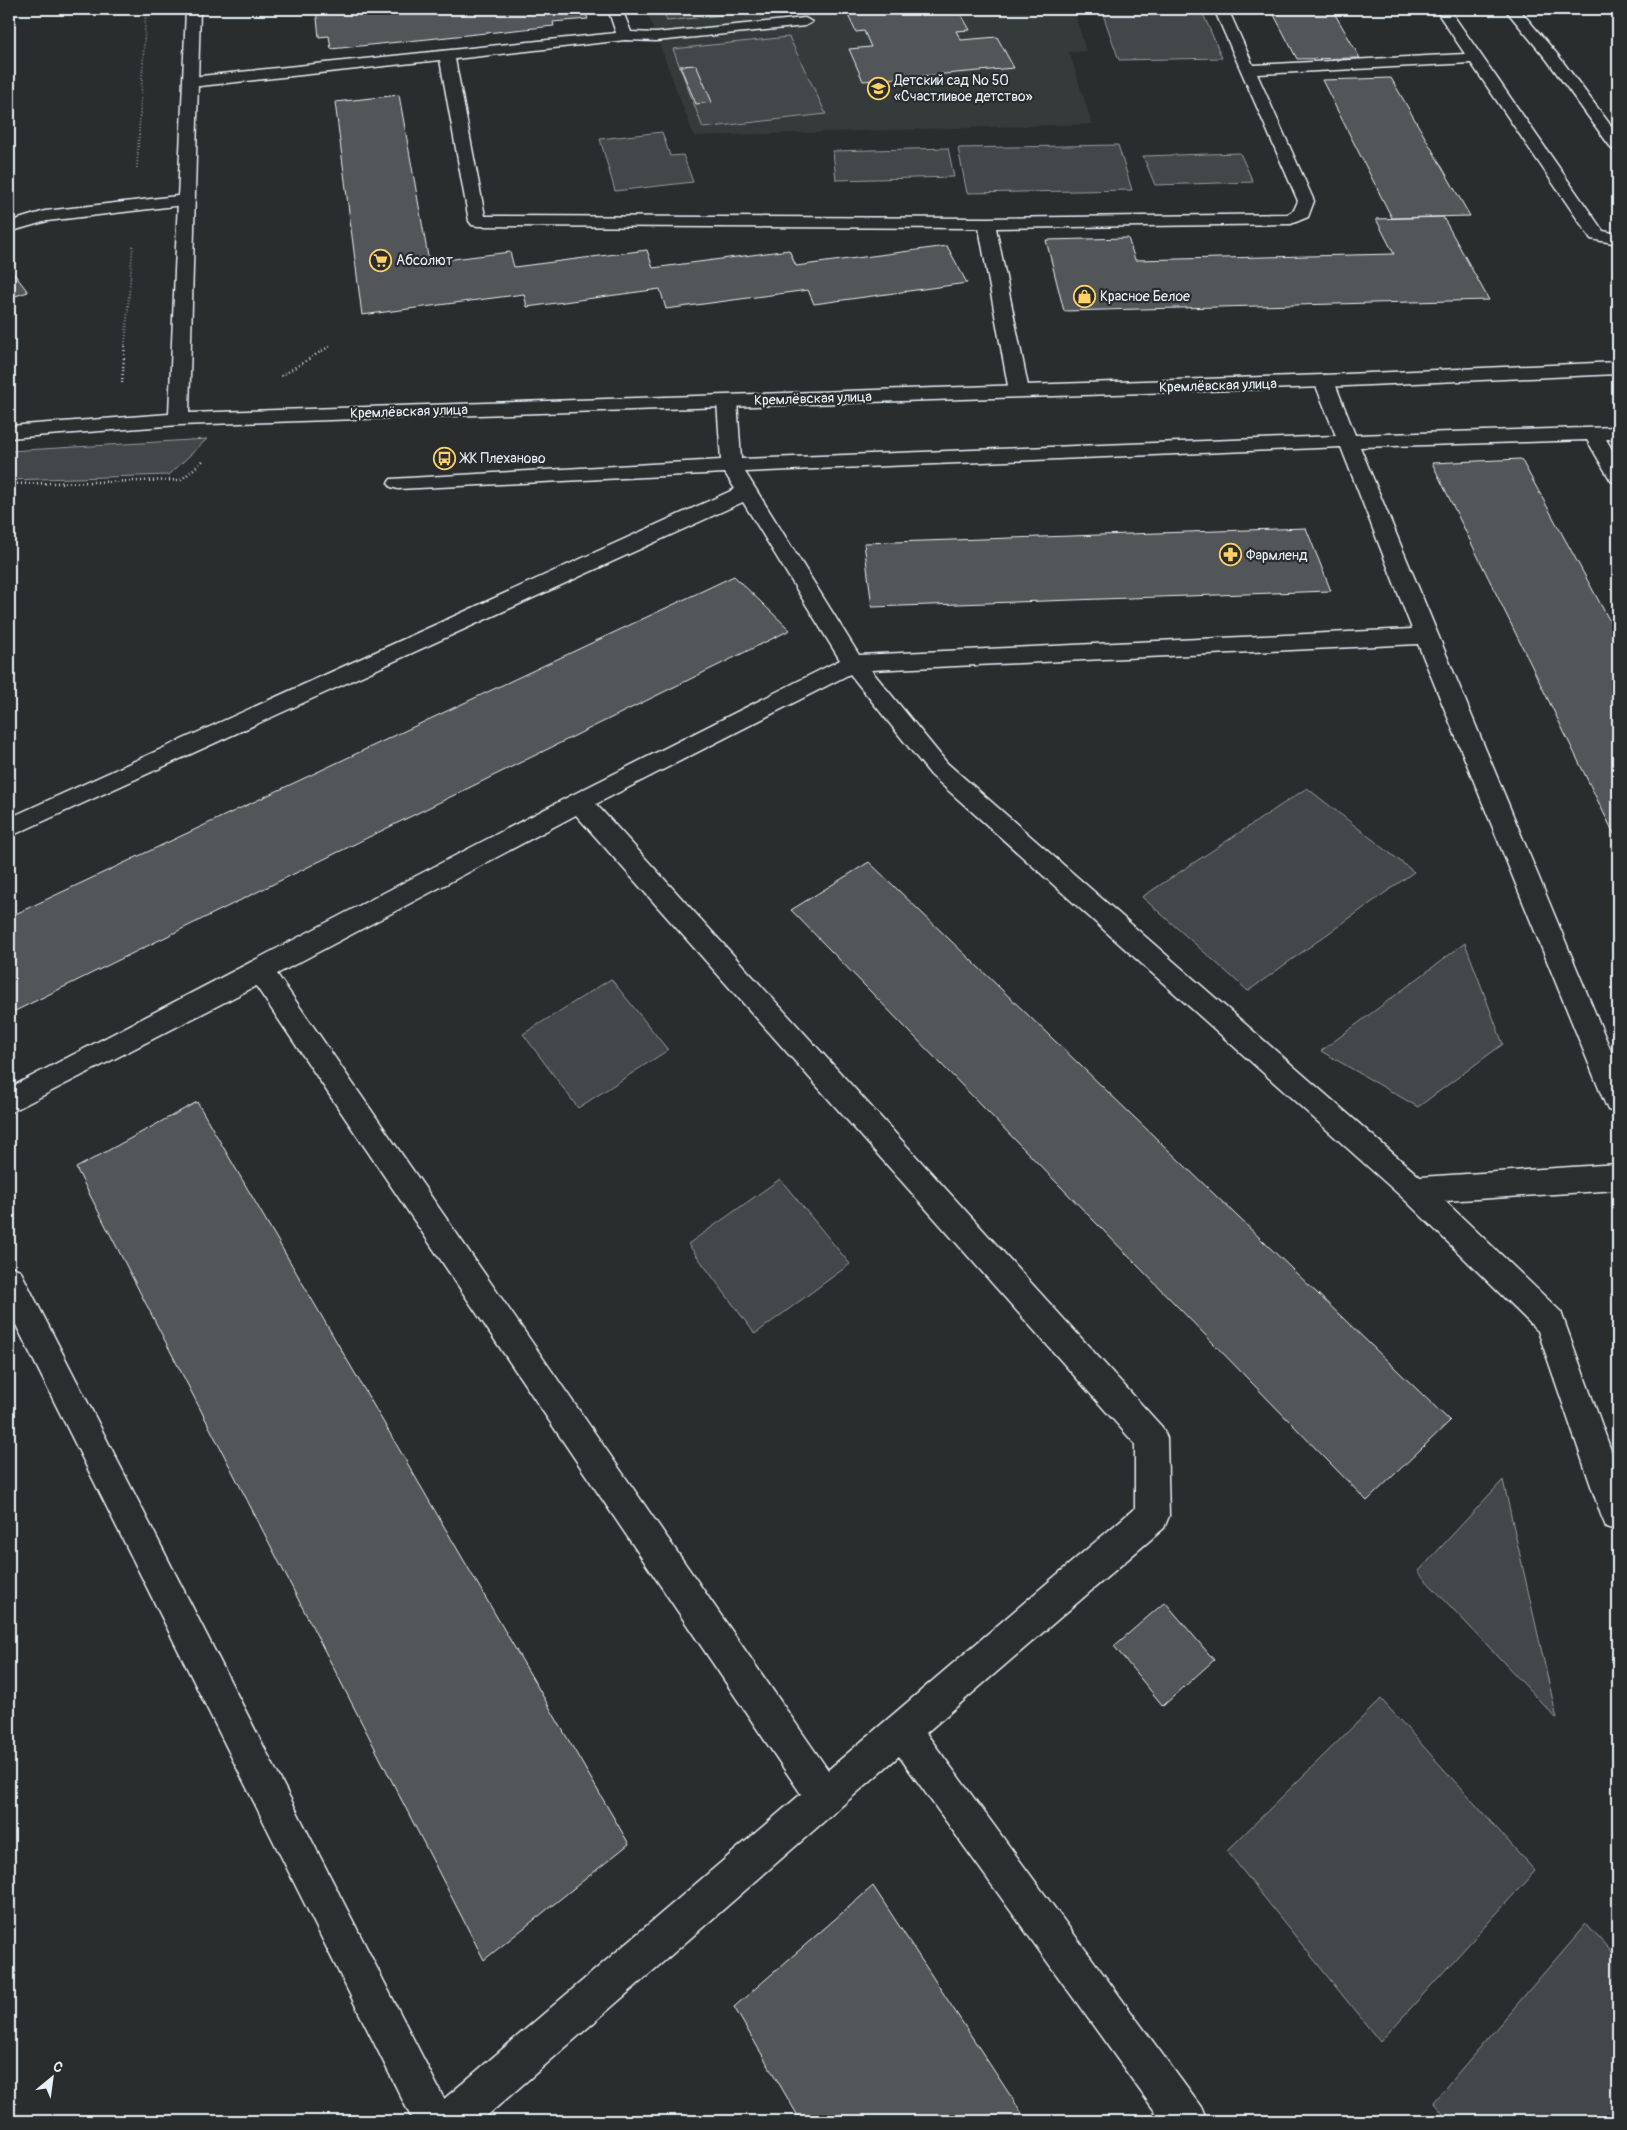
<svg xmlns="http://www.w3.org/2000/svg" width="1627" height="2130" font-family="Pangolin,sans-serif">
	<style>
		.built { fill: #363a3b }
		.green { fill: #424648; stroke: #959ca0 }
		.building { fill: #535759; stroke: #e8f1f8 }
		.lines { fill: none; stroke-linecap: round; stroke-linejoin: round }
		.service-casing { stroke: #e8f1f8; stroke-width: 3 }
		.minor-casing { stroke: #e8f1f8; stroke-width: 3 }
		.path-far1 { stroke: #e8f1f8; stroke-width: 2; stroke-dasharray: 0.5 2.5; stroke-linecap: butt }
		.path { stroke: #e8f1f8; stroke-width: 2.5; stroke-dasharray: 1 3; stroke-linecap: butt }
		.service { fill: #2a2d2e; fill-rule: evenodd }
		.minor { fill: #2a2d2e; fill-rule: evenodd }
		.labels { text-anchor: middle; stroke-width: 4.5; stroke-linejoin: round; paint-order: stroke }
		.far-poi-label { font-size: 14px; fill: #e8f1f8; stroke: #2a2d2e; text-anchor: start }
		.far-street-label { font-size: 14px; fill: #e8f1f8; stroke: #2a2d2e }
	</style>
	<rect width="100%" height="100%" fill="#2a2d2e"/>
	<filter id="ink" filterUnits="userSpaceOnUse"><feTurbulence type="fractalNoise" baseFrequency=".02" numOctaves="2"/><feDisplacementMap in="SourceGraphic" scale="10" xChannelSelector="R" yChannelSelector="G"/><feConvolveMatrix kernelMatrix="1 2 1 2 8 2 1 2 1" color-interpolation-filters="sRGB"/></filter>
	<g filter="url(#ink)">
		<path class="built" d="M 646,9 L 1073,9 L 1086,51 L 1069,52 L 1092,124 L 694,136 Z"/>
		<path class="green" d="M 662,9 L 720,9 L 723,15 L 667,21 Z
			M 1101,9 L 1201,9 L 1222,58 L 1119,60 Z
			M 789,37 L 826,114 L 703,128 L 673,49 Z
			M 662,132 L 670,156 L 683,155 L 693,182 L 615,191 L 600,139 Z
			M 1118,145 L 1132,190 L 967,193 L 958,148 Z
			M 948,148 L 954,177 L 836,180 L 833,151 Z
			M 1240,153 L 1253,182 L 1155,185 L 1143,156 Z
			M 207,439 L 169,475 L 9,480 L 9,451 Z
			M 1307,788 L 1414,872 L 1248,991 L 1142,897 Z
			M 1465,943 L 1503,1044 L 1418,1107 L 1321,1051 Z
			M 611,979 L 668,1050 L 578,1108 L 523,1034 Z
			M 780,1179 L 850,1264 L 755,1334 L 688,1244 Z
			M 1503,1480 L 1557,1719 L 1418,1572 Z
			M 1381,1699 L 1535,1871 L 1380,2042 L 1227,1851 Z
			M 1586,1924 L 1618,1959 L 1618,2121 L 1449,2121 L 1433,2102 Z"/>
		<path class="building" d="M 316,9 L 406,9 L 406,11 L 432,9 L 584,9 L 588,19 L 553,22 L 554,26 L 331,49 L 329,36 L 319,37 Z
			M 845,9 L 958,9 L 970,30 L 956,31 L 961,40 L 997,37 L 1014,68 L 863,81 L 849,49 L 871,47 L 864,31 L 856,32 Z
			M 1271,9 L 1332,9 L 1360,58 L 1297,59 Z
			M 696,65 L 712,102 L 696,104 L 680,66 Z
			M 1391,78 L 1470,216 L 1392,218 L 1322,80 Z
			M 399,95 L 429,262 L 510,252 L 514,267 L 647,250 L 653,268 L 789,250 L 796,266 L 947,246 L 967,283 L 814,304 L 808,290 L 666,309 L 660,289 L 527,307 L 524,294 L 362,315 L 335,102 Z
			M 1443,217 L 1489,300 L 1064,311 L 1046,240 L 1128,238 L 1135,260 L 1394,254 L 1376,219 Z
			M 9,267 L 28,292 L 9,298 Z
			M 1521,459 L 1618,636 L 1618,842 L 1432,463 Z
			M 1306,528 L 1331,591 L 872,607 L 864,543 Z
			M 734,576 L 790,630 L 9,1014 L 9,917 Z
			M 869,862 L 1450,1421 L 1367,1501 L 791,910 Z
			M 197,1102 L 629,1844 L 484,1960 L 76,1168 Z
			M 1165,1602 L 1214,1660 L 1163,1706 L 1114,1646 Z
			M 873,1886 L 1027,2121 L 801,2121 L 734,2007 Z"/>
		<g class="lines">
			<defs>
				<path id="service" d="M 608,9 L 622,9 L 631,32 L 656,33 L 805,18 L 812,22 L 805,26 L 656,41 L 625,40 L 455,59 L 485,216 L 987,218 L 1288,214 L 1294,210 L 1298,201 L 1214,9 L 1228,9 L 1253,65 L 1465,54 L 1435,9 L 1449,9 L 1603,231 L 1618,234 L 1618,244 L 1591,239 L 1471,63 L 1257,74 L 1314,201 L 1308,217 L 1291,224 L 996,228 L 1029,391 L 1026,395 L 1012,395 L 1009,391 L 979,228 L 478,226 L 472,225 L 469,221 L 440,60 L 191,87 L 183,82 L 191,77 L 616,33 Z
					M 186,195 L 192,196 L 194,200 L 192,204 L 47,221 L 9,232 L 9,222 L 45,211 Z
					M 1324,375 L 1331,377 L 1334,381 L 1355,435 L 1618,427 L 1618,439 L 1606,439 L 1618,460 L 1618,483 L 1611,481 L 1587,440 L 1360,447 L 1618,1068 L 1618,1113 L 1608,1110 L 1604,1101 L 1418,644 L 871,670 L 947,763 L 1420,1177 L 1618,1164 L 1618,1190 L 1445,1201 L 1561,1312 L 1618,1470 L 1618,1531 L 1606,1527 L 1601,1515 L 1538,1331 L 1404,1199 L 931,775 L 850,674 L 596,804 L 1162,1427 L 1167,1438 L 1169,1516 L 1164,1528 L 926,1733 L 1201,2107 L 1207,2121 L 1162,2121 L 899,1756 L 481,2121 L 413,2121 L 9,1311 L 9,1266 L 20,1270 L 444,2099 L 801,1794 L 256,986 L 9,1113 L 9,1088 L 570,796 L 840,660 L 743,502 L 9,837 L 9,818 L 735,489 L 725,473 L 398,489 L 391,487 L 388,483 L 391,479 L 721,460 L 717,401 L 720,397 L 734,397 L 737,401 L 741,459 L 1336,436 L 1314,381 L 1317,377 ZM 1341,447 L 1412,629 L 859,655 L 745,472 ZM 576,815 L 1135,1444 L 1135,1508 L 828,1770 L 277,974 Z"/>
				<path id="minor" d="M 186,9 L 200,9 L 189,413 L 1324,375 L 1618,362 L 1618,374 L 1324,387 L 179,425 L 9,438 L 9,426 L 169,414 Z
					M 1505,9 L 1519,9 L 1557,54 L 1618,135 L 1618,151 L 1612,149 L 1547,60 Z"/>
			</defs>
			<use href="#service" class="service-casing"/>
			<use href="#minor" class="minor-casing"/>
			<path class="path-far1" d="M 137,168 L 146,9
				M 125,345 L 133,244"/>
			<path class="path" d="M 281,376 L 330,346
				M 122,383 L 125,344
				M 9,484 L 181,480 L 205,459"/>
			<use href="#service" class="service"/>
			<use href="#minor" class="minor"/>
		</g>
	</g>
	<defs>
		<symbol id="school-ring" viewBox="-11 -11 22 22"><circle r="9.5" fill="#2a2d2e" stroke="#ffd166" stroke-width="1.5"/><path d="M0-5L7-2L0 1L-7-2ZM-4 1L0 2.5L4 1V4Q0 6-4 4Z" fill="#ffd166"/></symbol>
		<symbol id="supermarket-ring" viewBox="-11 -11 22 22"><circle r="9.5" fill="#2a2d2e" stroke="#ffd166" stroke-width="1.5"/><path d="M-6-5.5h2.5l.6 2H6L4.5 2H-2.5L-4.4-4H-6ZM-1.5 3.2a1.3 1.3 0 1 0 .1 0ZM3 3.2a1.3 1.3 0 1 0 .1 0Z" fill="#ffd166"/></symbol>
		<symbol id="shop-ring" viewBox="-11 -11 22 22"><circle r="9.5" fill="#2a2d2e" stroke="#ffd166" stroke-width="1.5"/><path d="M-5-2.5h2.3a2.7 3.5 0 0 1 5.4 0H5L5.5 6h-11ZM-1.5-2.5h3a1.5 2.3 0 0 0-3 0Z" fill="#ffd166"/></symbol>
		<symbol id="bus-ring" viewBox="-11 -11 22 22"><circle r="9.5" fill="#2a2d2e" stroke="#ffd166" stroke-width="1.5"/><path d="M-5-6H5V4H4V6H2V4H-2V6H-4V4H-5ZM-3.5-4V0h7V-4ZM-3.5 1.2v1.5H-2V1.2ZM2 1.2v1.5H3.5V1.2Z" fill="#ffd166"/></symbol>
		<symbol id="pharmacy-ring" viewBox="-11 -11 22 22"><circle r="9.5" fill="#2a2d2e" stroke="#ffd166" stroke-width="1.5"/><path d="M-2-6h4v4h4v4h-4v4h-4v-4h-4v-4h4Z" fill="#ffd166"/></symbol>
	</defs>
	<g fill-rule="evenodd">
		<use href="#school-ring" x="866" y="76" width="25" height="25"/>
		<use href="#supermarket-ring" x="368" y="248" width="25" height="25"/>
		<use href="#shop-ring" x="1072" y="284" width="25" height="25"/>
		<use href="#bus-ring" x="432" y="446" width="25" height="25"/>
		<use href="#pharmacy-ring" x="1218" y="542" width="25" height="25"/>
	</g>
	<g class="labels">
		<g class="far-poi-label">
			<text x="894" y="85">Детский сад № 50<tspan x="894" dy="16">«Счастливое детство»</tspan></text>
			<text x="396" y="265">Абсолют</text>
			<text x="1100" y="301">Красное Белое</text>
			<text x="461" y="463">ЖК Плеханово</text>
			<text x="1246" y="560">Фармленд</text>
		</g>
		<g class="far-street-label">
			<text transform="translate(1218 385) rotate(-2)" y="5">Кремлёвская улица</text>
			<text transform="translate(813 398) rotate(-2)" y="5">Кремлёвская улица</text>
			<text transform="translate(409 411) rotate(-2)" y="5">Кремлёвская улица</text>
		</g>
	</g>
	<rect width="1627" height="2130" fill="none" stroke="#2a2d2e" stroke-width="30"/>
	<rect x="15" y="15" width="1597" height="2100" fill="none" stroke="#e8f1f8" stroke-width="2" filter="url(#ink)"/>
	<g transform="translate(52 2078) rotate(29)" stroke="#2a2d2e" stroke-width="4" paint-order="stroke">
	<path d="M0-4L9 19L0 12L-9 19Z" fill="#e8f1f8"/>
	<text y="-8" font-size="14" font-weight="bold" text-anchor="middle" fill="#e8f1f8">С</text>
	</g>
</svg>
